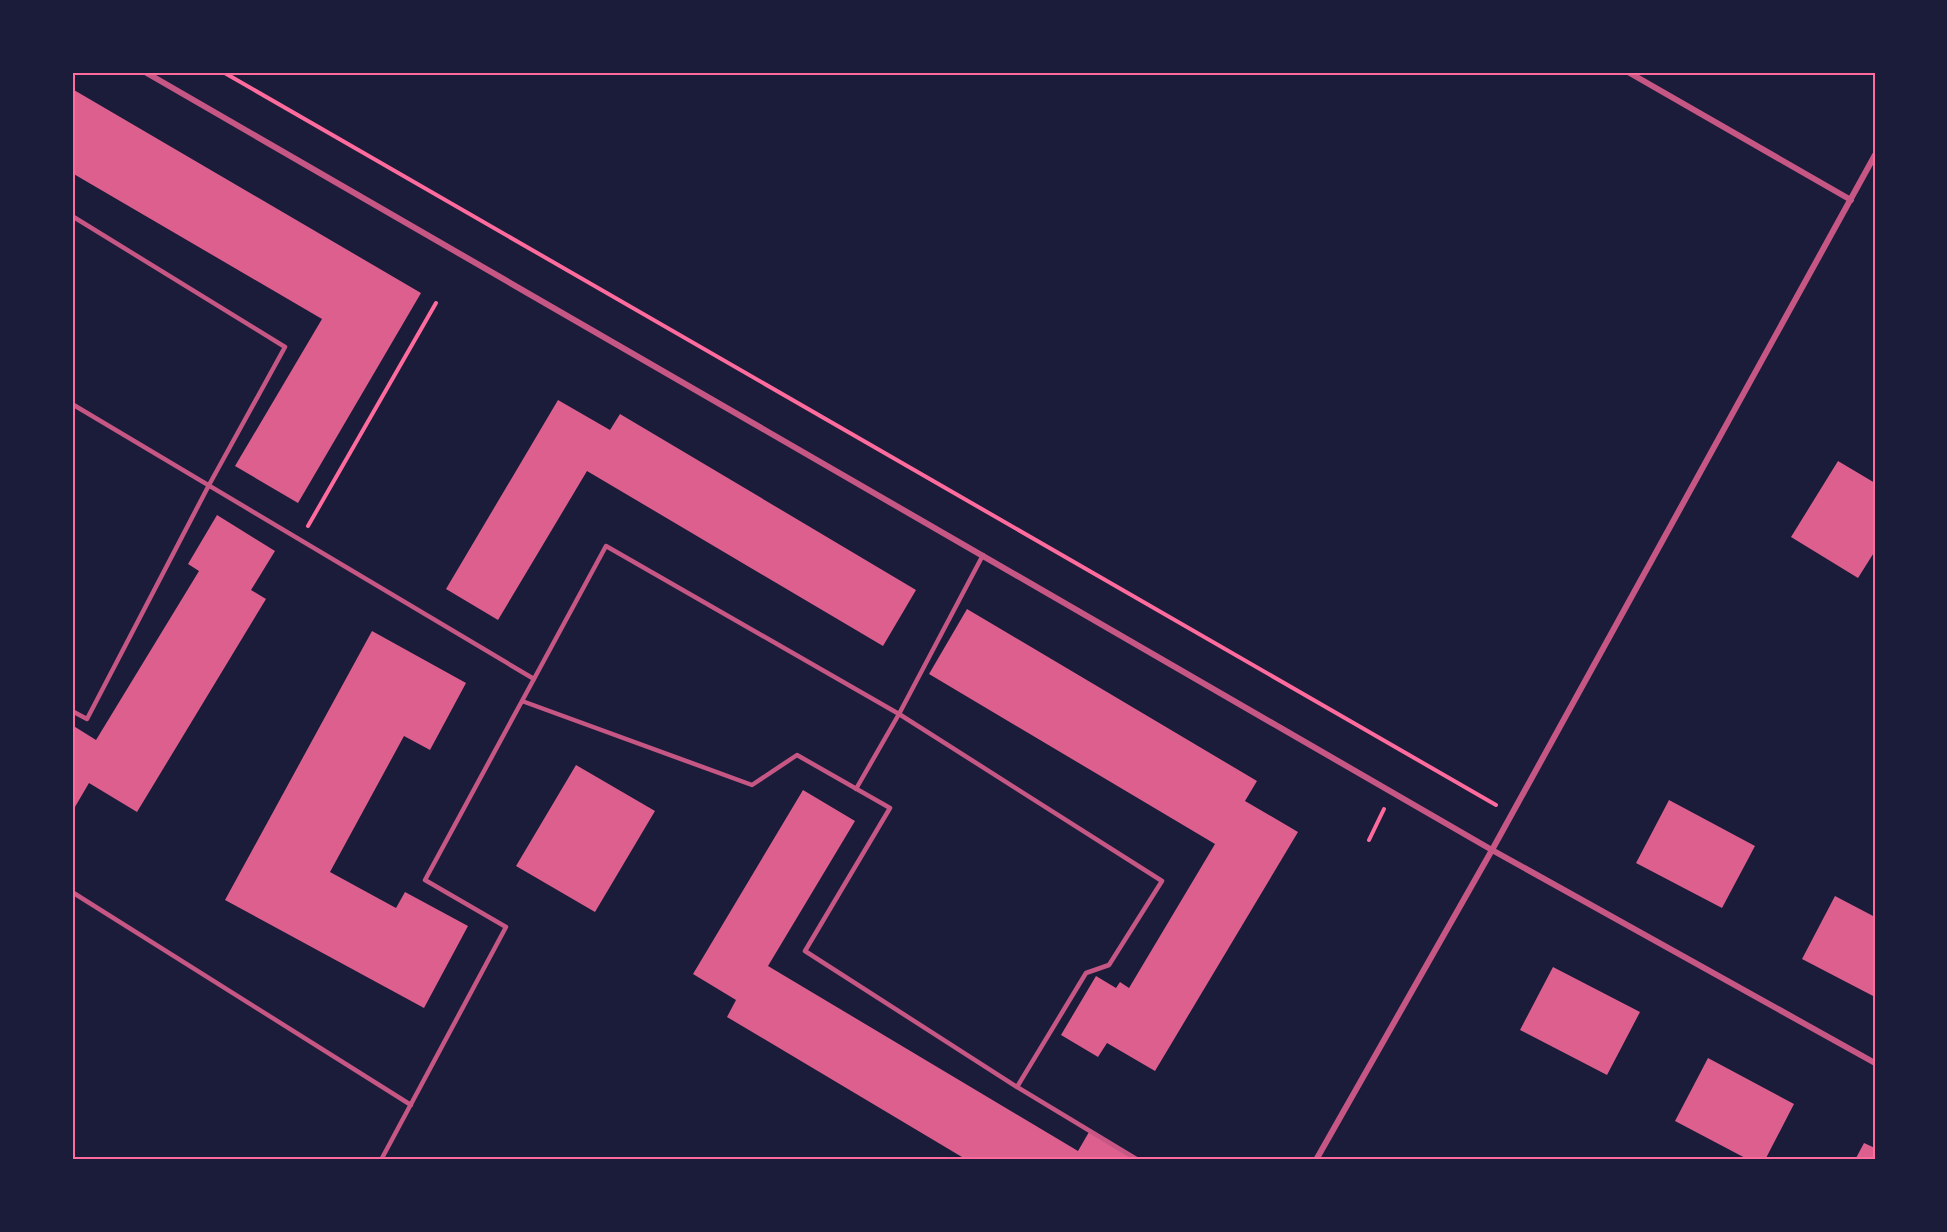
<svg xmlns="http://www.w3.org/2000/svg" width="1947" height="1232" font-family="Merriweather,serif">
	<style>
		.building { fill: #dd5f8e }
		.lines { fill: none; stroke-linecap: round; stroke-linejoin: round }
		.path { stroke: #ff6b9d; stroke-width: 4 }
		.service { stroke: #c65784; stroke-width: 4.5 }
		.minor { stroke: #c65784; stroke-width: 6 }
		.neatline { fill: none; stroke: #ff6b9d; stroke-width: 2 }
	</style>
	<rect width="100%" height="100%" fill="#1b1b3a"/>
	<path class="building" d="M 74,90 L 421,293 L 298,503 L 235,466 L 322,319 L 72,173 L 72,94 Z
		M 558,400 L 610,430 L 620,414 L 916,590 L 883,646 L 587,471 L 498,620 L 446,589 Z
		M 1838,461 L 1875,483 L 1875,551 L 1858,578 L 1791,537 Z
		M 217,515 L 275,551 L 251,590 L 266,599 L 137,812 L 89,783 L 72,812 L 72,725 L 96,740 L 199,571 L 188,564 Z
		M 967,609 L 1257,781 L 1245,801 L 1298,832 L 1155,1071 L 1107,1043 L 1098,1057 L 1061,1035 L 1096,976 L 1116,988 L 1120,982 L 1129,988 L 1215,844 L 929,674 Z
		M 372,631 L 466,683 L 430,750 L 404,736 L 330,872 L 396,908 L 405,892 L 468,926 L 424,1008 L 225,900 Z
		M 576,765 L 655,811 L 595,912 L 516,866 Z
		M 803,790 L 855,821 L 768,966 L 1078,1151 L 1089,1132 L 1132,1157 L 1131,1160 L 967,1160 L 727,1017 L 736,1000 L 693,974 Z
		M 1669,800 L 1755,846 L 1722,908 L 1636,863 Z
		M 1835,896 L 1875,917 L 1875,997 L 1802,959 Z
		M 1553,967 L 1640,1012 L 1607,1075 L 1520,1030 Z
		M 1708,1058 L 1794,1104 L 1765,1160 L 1749,1160 L 1675,1121 Z
		M 1864,1143 L 1875,1148 L 1875,1160 L 1855,1160 Z"/>
	<g class="lines">
		<path class="path" d="M 223,72 L 1496,805
			M 308,526 L 436,303
			M 1369,840 L 1384,809"/>
		<path class="service" d="M 72,216 L 285,347 L 209,485 L 87,719 L 72,711
			M 72,404 L 534,679
			M 522,701 L 606,546 L 899,714 L 1162,881 L 1109,965 L 1086,973 L 1017,1087
			M 856,789 L 899,714 L 983,555
			M 72,892 L 411,1105
			M 381,1160 L 506,927 L 425,880 L 522,701 L 752,785 L 797,755 L 890,808 L 805,951 L 1017,1087 L 1138,1160"/>
		<path class="minor" d="M 145,72 L 1492,850 L 1875,1063
			M 1628,72 L 1851,200
			M 1316,1160 L 1492,850 L 1875,155"/>
	</g>
	<rect width="1947" height="1232" fill="none" stroke="#1b1b3a" stroke-width="147"/>
	<rect x="74" y="74" width="1800" height="1084" class="neatline"/>
</svg>
